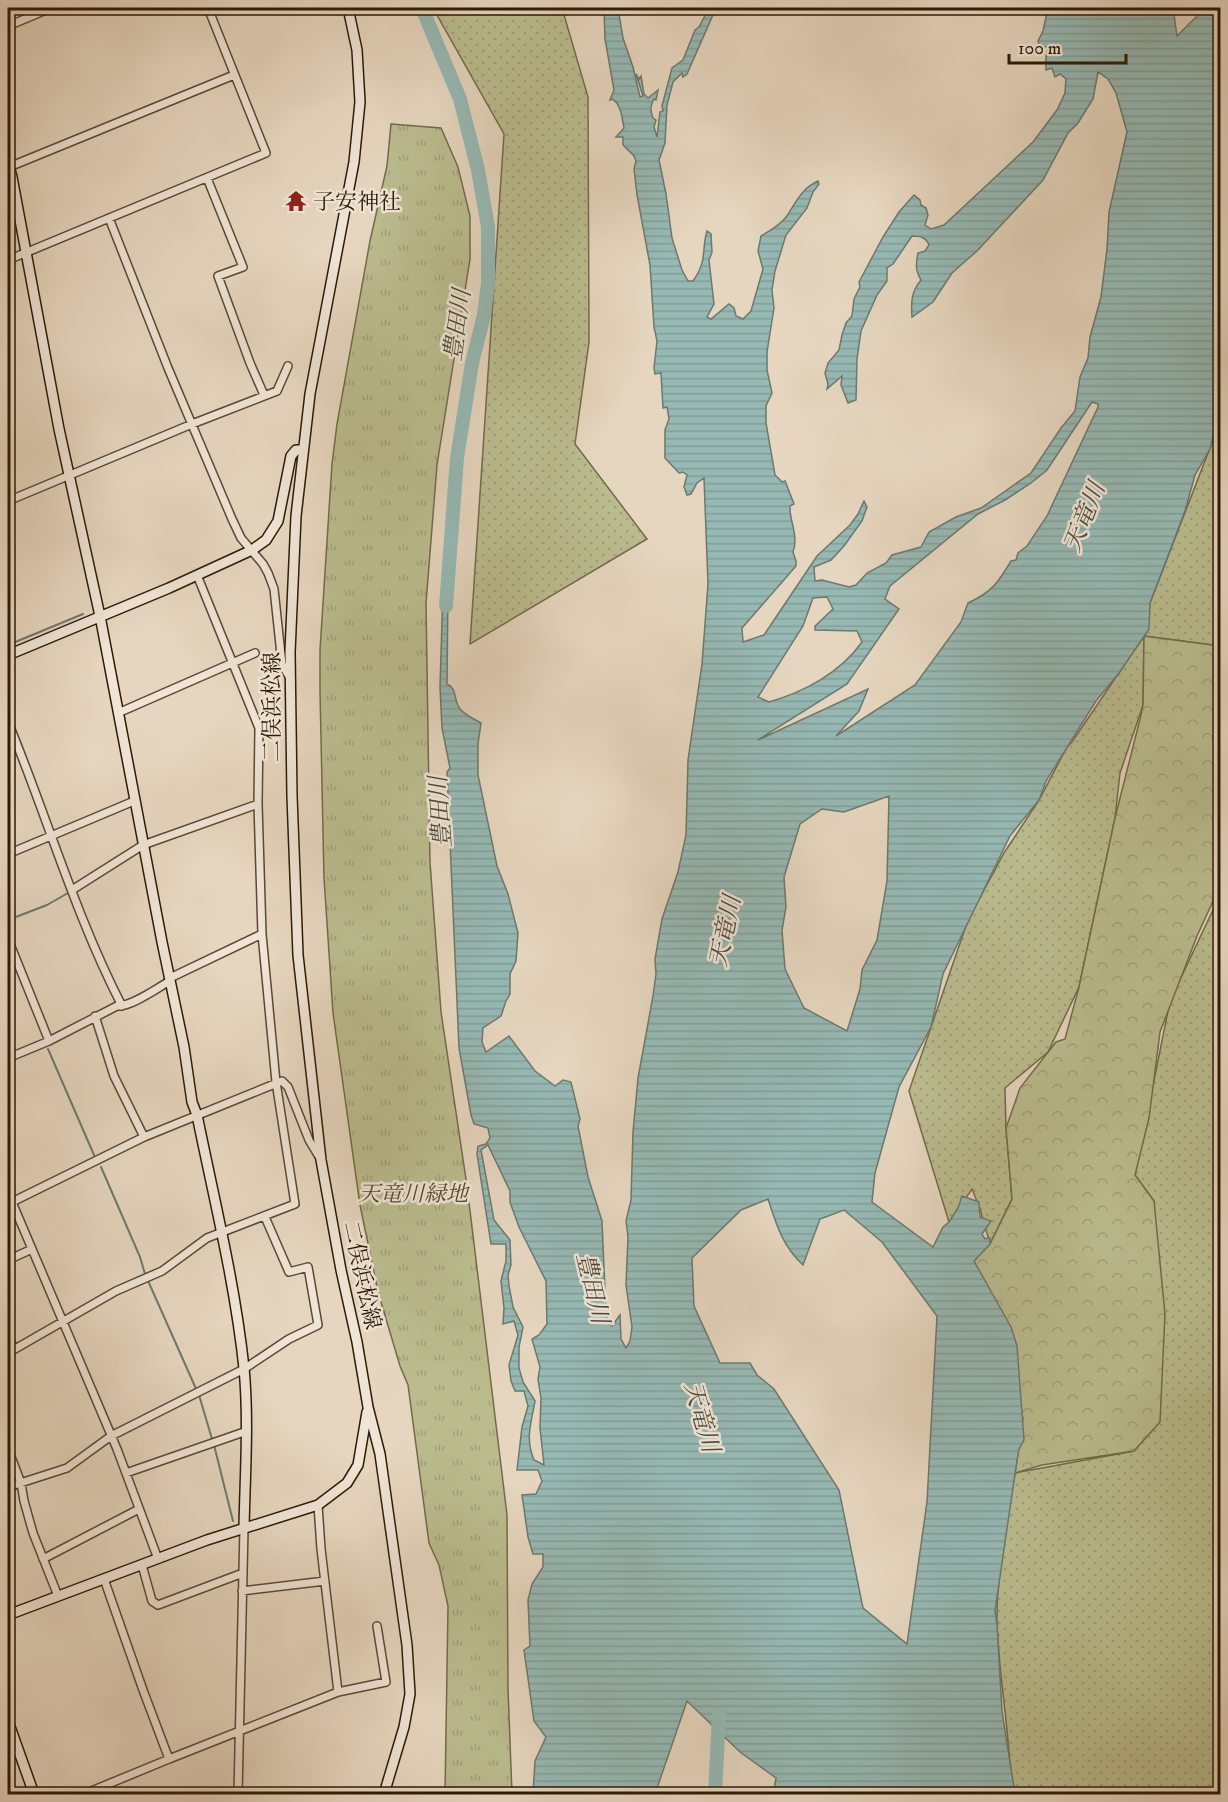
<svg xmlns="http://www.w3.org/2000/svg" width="1228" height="1802" font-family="'IM FELL DW Pica','Noto Serif JP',serif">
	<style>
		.grass { fill: url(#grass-dots); stroke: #746a4a; stroke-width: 1.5 }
		.forest { fill: url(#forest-crowns); stroke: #746a4a; stroke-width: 1.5 }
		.park { fill: url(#park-tufts); stroke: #746a4a; stroke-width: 1.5 }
		.water { fill: url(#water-rules); stroke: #6c796e; stroke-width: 1.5; fill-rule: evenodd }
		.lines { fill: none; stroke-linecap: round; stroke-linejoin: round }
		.stream { stroke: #6c796e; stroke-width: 2 }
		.river { stroke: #96b9b4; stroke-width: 14 }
		.street-casing { stroke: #5b4834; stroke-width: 10 }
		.secondary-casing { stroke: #2d1906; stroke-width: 12 }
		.street { stroke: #efe4d5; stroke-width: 7 }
		.secondary { stroke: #efe4d5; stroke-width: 9 }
		.labels { text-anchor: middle; stroke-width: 5; stroke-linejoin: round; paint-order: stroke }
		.poi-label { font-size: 22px; fill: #2d1906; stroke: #efe4d5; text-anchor: start }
		.street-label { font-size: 22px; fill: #2d1906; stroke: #efe4d5 }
		.park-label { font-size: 22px; font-style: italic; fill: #574a2f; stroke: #efe4d5 }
		.water-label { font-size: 24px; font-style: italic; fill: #4c493a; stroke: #efe4d5 }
	</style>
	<defs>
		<pattern id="grass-dots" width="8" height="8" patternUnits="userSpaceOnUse" patternTransform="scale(1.5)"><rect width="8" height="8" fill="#babc8e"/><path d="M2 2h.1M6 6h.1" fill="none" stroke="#a0a179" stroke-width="1.8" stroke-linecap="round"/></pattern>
		<pattern id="forest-crowns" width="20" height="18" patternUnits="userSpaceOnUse" patternTransform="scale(1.5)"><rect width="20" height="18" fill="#babc8e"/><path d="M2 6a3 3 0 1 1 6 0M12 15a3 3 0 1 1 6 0" fill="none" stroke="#a0a179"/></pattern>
		<pattern id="park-tufts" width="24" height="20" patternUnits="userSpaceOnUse" patternTransform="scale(1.5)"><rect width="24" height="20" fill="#babc8e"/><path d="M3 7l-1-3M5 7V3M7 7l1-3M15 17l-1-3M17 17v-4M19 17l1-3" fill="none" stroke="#a0a179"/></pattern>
		<pattern id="water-rules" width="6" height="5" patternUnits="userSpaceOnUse" patternTransform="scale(1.5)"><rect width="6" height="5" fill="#96b9b4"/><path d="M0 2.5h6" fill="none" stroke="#829e99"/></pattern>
	</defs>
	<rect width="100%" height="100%" fill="#e6d6bf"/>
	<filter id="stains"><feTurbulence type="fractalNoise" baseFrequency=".00333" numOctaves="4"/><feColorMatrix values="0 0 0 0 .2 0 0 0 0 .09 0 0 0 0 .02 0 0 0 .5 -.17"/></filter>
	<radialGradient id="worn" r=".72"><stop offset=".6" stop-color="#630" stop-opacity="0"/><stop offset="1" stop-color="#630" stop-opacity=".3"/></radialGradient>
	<path class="grass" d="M 433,8 L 562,8 L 588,97 L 589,342 L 575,444 L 647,539 L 470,644 L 504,134 Z
		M 1220,422 L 1220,646 L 1144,636 L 1143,705 L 1120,773 L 1115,818 L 1079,987 L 1048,1052 L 1005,1088 L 1006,1128 L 1012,1199 L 990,1244 L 980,1209 L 972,1189 L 949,1222 L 909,1091 L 968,920 L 1004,853 L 1039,800 L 1067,747 L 1072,742 L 1144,636 L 1150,603 Z
		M 1220,895 L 1220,1794 L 1011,1794 C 1011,1737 999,1681 997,1624 C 996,1573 1007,1523 1015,1473 L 1134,1451 L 1154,1201 L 1135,1175 L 1170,1001 Z"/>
	<path class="forest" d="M 1144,636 L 1220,646 L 1220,886 L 1197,936 L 1160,1032 L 1149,1118 L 1135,1175 L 1154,1201 L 1165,1314 L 1160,1422 L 1134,1451 L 1042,1465 L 1015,1473 L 1023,1418 L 974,1261 L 990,1244 L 1012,1199 L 1006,1128 L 1020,1088 L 1056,1042 L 1065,1039 L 1079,987 L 1115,818 L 1140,719 L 1143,705 Z"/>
	<path class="park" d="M 391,124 L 441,128 L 458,167 L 470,216 L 470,259 L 437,465 L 426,603 L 430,862 L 441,1012 L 467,1186 L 507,1515 L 508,1689 L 512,1794 L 445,1794 L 448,1606 L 439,1565 L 429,1543 L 408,1385 L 400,1366 L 378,1292 L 360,1205 L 333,1013 L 324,878 L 320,692 L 320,650 L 332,464 L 337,424 L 370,241 L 387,166 Z"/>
	<path class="water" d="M 604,8 L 614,8 L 619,14 L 623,38 L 633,67 L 640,97 L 643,96 L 636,74 L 639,79 L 641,76 L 644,94 L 648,98 L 658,90 L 656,100 L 654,99 C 650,106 650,110 653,118 L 656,120 L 654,127 L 657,137 L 660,112 L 663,111 L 662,106 L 672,68 L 683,60 L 695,30 L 699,27 L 709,8 L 716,8 L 687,74 L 683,77 L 682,73 L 673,82 L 667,105 L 665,143 L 659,160 L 666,194 L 672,238 L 682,270 L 688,281 L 693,281 C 708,260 701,251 707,231 L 711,234 L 712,252 L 709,260 L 714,304 L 707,317 L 711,319 L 729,304 L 734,308 L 736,316 L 743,319 L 751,311 L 763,269 L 758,251 L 761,236 C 770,231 781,224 787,216 C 796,202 802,188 818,181 L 819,184 L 813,192 L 807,208 L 786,235 L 775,271 L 772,290 L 774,308 L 767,352 L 767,370 L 772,393 L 766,406 L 766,423 L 775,475 L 782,482 L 785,481 L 794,504 L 790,506 C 789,520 799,536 793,552 L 796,561 L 796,566 L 742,628 L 743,642 L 764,635 L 817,556 L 850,525 L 858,514 L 864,501 L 867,507 L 862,521 L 844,546 L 831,560 L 814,567 L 815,581 L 822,580 L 849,587 L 856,585 L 867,573 L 886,563 L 892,555 L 921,547 L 929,532 L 956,517 L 981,508 L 1031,473 L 1061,428 L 1075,411 L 1080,377 L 1088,358 L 1090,337 L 1101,297 L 1107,249 L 1109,212 L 1127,132 L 1116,93 L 1108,79 L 1098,72 L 1093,99 L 1078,123 L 1068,133 L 1043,180 L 978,250 L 952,273 L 933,302 L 912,317 C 911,302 911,292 921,280 C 915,270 916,263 918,253 L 925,251 L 929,245 C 926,237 920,236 912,236 L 893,264 L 887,268 L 887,281 L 877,295 L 861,331 L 857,359 L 856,400 L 848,403 L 841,385 L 842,376 L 827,389 L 828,384 L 825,373 L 828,363 L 839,350 L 842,335 L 846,323 L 852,316 L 854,299 L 860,287 L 859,282 L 883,237 L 899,212 L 914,195 L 920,200 L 921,205 L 926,208 L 928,215 L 925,225 L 931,229 L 944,225 L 1033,142 L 1057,110 L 1065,93 L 1066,79 L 1060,74 L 1055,77 L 1052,68 L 1046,70 L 1046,56 L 1049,47 L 1040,47 L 1038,41 L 1043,31 L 1048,8 L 1173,8 L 1177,36 L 1205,8 L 1220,8 L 1220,409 L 1210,449 L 1195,475 L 1185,511 L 1150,603 L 1149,629 L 1119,673 L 1096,701 L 1046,781 L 1039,800 L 1010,836 L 943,974 L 931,1027 L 899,1087 L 875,1173 L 872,1202 L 933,1247 L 943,1227 L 949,1222 L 958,1208 L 962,1196 L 979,1202 L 980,1217 L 991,1221 L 982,1234 L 985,1239 L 990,1238 L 990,1244 L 974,1261 L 1011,1327 L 1017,1346 L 1024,1440 L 1019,1449 L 1017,1460 L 995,1611 L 997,1624 L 1002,1711 L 1014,1788 L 1011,1788 L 1010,1794 L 773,1794 L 776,1778 L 740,1752 L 687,1701 L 655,1794 L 533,1794 L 535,1761 L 546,1737 L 534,1721 L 524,1650 L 530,1646 L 528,1600 L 532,1584 L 543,1567 L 543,1554 L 533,1554 L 528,1537 L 522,1495 L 536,1494 L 542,1481 L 538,1470 L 517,1470 L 522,1427 L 528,1406 L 524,1391 L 515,1391 L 511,1381 L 509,1365 L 518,1335 L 514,1321 L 503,1324 L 504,1308 L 501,1281 L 506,1261 L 506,1244 L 491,1244 L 477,1154 L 478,1146 L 486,1144 L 490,1138 L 488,1128 L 474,1124 L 471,1115 L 459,1048 L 447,772 L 450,768 L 442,728 L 440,687 L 443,590 L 448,588 L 447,684 C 458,689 453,700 460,709 C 465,715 474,719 481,723 L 478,744 L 478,775 L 497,866 L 508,894 L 518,933 L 516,961 L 510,974 L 510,994 L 506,1001 L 501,1016 L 483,1028 L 482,1042 L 486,1052 L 509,1036 L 535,1071 L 555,1086 L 563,1080 L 571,1082 L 580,1119 L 578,1126 L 588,1177 L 602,1221 L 606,1314 L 609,1324 L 612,1326 L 620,1315 L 621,1339 L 626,1348 L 630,1341 L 632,1327 L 626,1285 L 628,1237 L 626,1221 L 631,1200 L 633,1132 L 638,1078 L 653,996 L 656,974 L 655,959 L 662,919 L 678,872 L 686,835 L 688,760 L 702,664 L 708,584 L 704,478 L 697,483 L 691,494 L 687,495 L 684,487 L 687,475 L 683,472 L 679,473 L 665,458 L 665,430 L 669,419 L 667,407 L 663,408 L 661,373 L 655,374 L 654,368 L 657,341 L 654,327 L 650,265 L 637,195 L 634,169 L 636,161 L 634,156 L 623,145 L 623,137 L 616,137 L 624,128 L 621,112 L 617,103 L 612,99 L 610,100 L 614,90 L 605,39 ZM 1092,402 L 1098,404 L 1098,407 L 1047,516 L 1027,546 L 1018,553 L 1016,560 L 1011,561 C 998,583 992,592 968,603 L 961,622 L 915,685 L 836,736 L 859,711 L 868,689 L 758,740 L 847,684 L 899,609 L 885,599 L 890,586 L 978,514 L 1005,500 L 1031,483 L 1047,470 ZM 827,597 L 833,609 L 815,626 L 815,630 L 857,631 L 862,642 C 840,673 804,692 769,702 L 758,697 L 803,626 L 813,598 ZM 889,796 L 887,881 L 877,940 L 862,970 L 860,989 L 847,1031 L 804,1008 L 785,969 L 782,930 L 786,907 L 784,877 L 800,824 L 822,809 L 844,812 ZM 488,1145 L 510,1191 L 510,1202 L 519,1227 L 546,1281 L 547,1324 L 539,1335 L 532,1339 L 540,1367 L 538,1379 L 541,1398 L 540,1428 L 544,1465 L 534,1460 C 525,1438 531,1424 535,1401 L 523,1382 L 519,1368 L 519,1347 L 523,1327 L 513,1307 L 509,1286 L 508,1275 L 511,1265 L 510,1240 L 494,1220 L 481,1150 ZM 768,1199 C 776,1224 783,1247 803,1265 L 820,1219 L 844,1210 L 882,1242 L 937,1316 L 927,1502 L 907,1644 L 863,1608 L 839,1490 L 774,1389 L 757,1375 L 750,1363 L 720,1363 L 694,1306 L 692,1258 L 741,1210 Z"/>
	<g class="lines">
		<path class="stream" d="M 8,645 L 83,614
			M 8,715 L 10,721
			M 58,845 L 70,876
			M 8,920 L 47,905 L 68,893
			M 8,949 L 30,1002
			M 48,1049 L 94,1155
			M 101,1167 L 140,1257 L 145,1274 L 197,1391
			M 199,1395 L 212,1439
			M 214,1445 L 233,1521"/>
		<path class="river" d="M 422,8 L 460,99 L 478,170 L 488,227 L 488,283 L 484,315 L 472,363 L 457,458 L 446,606
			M 715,1794 L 719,1715"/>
		<defs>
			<path id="street" d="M 8,26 L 51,8
				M 9,167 L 234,75
				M 207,178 L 243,267 L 218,276 L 250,363 L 264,395
				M 109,218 L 168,368 L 232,519 L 241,538 L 263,564 L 268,573 L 274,589 L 282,664 L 291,680
				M 8,260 L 266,153 L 208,8
				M 8,501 L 192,424 L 277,391 L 288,366
				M 118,713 L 255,653
				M 8,722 C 47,816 75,915 122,1006
				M 8,854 L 134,801
				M 72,890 L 143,845 L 258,804
				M 8,939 L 49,1041
				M 95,1016 L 114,1076 L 144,1137
				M 8,1058 L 49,1041 L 117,1006 C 131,1007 157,988 170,981 L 172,977 L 262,934
				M 12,1202 L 144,1137 L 282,1081 L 288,1087 L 309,1140 L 321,1160
				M 8,1204 L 12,1202 L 117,1449 L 158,1559
				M 8,1260 L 32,1249
				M 8,1336 L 14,1349
				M 8,1353 L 116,1291 L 162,1271 L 207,1238 L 295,1204 L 276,1082 L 262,934 L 258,804 L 259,728 L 197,575
				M 8,1449 L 21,1483 L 24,1501 L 33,1533 L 58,1596
				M 126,1473 L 247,1431
				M 8,1487 L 67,1468 L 111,1436 L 244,1369 L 289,1339 L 318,1325 L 308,1267 L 289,1272 L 265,1217
				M 318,1505 L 321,1549 L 338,1692
				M 43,1559 L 139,1509
				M 142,1565 L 152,1601 L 158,1605 L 243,1573
				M 104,1579 L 143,1690 L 169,1759 L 338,1692 L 386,1682 L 377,1626
				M 242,1591 L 325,1581
				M 84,1794 L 169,1759
				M 238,1794 L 244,1528"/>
			<path id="secondary" d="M 348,8 L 357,50 L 360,102 L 354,162 L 310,394 L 296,516 L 290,652 L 292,796 L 298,955 L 321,1160 L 341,1270 L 357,1342 L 368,1407 L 380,1454 L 407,1645 L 410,1694 L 404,1727 L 384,1794
				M 8,163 L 12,177 L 59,429 L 100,616 L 162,942 L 184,1047 L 192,1102 L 197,1115 C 214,1199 235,1283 244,1368 C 249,1421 245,1475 244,1528
				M 8,655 L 169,588 L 252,550 L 266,540 L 278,521 L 291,456 L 296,450 L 303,450
				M 8,1615 L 207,1540 L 318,1505 L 347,1483 L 358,1465 L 367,1412
				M 8,1721 L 34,1794"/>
		</defs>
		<use href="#street" class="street-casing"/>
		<use href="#secondary" class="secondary-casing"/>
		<use href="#street" class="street"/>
		<use href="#secondary" class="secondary"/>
	</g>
	<defs>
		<symbol id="temple-bare" viewBox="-9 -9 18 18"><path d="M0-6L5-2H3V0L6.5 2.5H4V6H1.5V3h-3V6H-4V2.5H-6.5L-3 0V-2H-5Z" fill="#8f2418" stroke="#efe4d5" stroke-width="2.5" paint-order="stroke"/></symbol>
	</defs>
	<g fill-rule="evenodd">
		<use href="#temple-bare" x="281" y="186" width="30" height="30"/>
	</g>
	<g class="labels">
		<g class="poi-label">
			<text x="313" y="209">子安神社</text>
		</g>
		<g class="street-label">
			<text transform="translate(271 707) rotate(-90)" y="8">二俣浜松線</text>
			<text transform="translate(363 1275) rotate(78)" y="8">二俣浜松線</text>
		</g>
		<g class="park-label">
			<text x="413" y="1201">天竜川緑地</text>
		</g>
		<g class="water-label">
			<text transform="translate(457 325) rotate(-82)" y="8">豊田川</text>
			<text transform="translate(1084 517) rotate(-68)" y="8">天竜川</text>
			<text transform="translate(440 812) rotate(-94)" y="8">豊田川</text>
			<text transform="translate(725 931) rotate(-78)" y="8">天竜川</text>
			<text transform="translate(593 1288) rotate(77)" y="8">豊田川</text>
			<text transform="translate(702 1417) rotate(74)" y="8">天竜川</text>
		</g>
	</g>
	<rect width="1228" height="1802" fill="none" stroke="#e6d6bf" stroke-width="30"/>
	<rect x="9" y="9" width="1210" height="1784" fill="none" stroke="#2d1906" stroke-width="3"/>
	<rect x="15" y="15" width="1198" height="1772" fill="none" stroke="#2d1906" stroke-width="1.5"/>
	<path d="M1009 54v9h117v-9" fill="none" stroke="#2d1906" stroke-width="3"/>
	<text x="1018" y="54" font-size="18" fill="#2d1906" stroke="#efe4d5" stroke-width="4.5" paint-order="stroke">100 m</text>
	<rect width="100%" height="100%" filter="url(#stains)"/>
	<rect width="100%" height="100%" fill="url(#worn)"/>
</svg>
